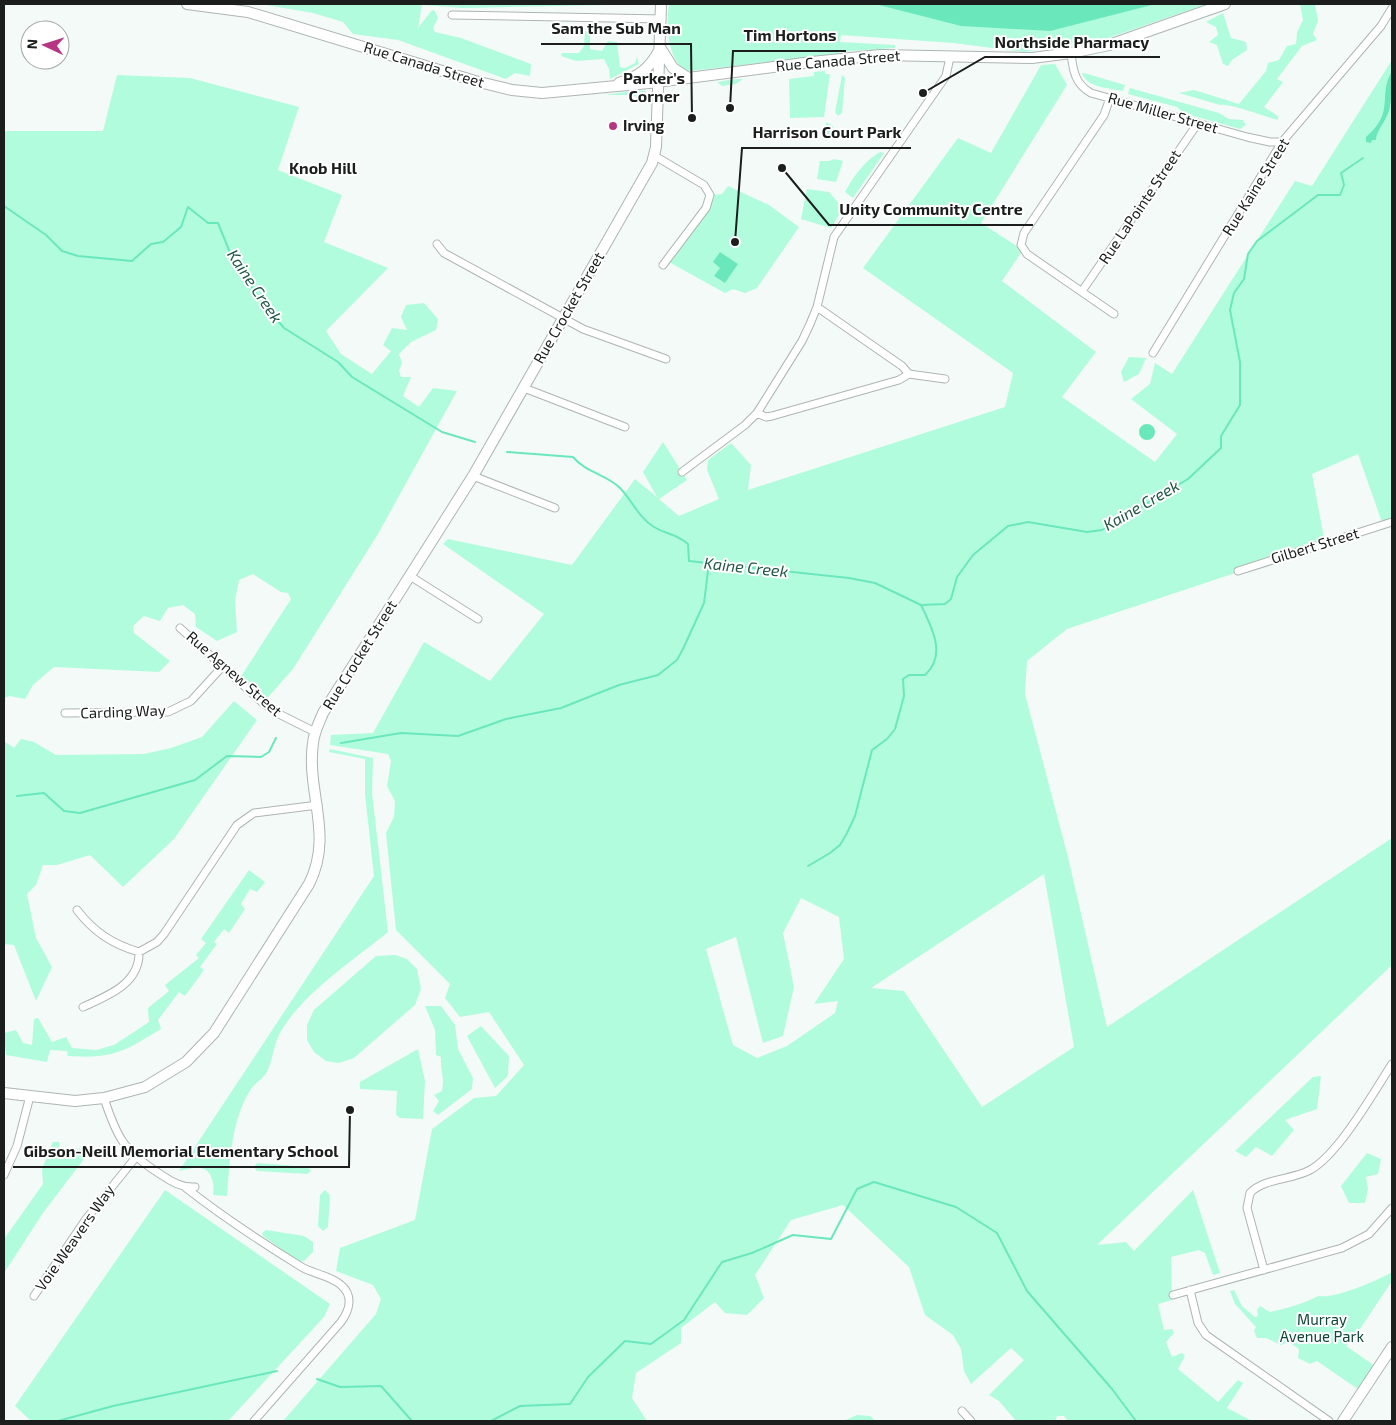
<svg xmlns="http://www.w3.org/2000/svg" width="1396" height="1425" font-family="'Exo 2',sans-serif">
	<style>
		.green { fill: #b2fcde; fill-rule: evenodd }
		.water { fill: #6ae8bc }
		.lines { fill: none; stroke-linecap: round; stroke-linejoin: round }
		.stream { stroke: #6ae8bc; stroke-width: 2 }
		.street-casing { stroke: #aeb5b2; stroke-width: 9 }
		.secondary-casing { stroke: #aeb5b2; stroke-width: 12 }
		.street { stroke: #fff; stroke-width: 7 }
		.secondary { stroke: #fff; stroke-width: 10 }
		.poi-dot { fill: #b63683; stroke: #fff; stroke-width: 2 }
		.labels { text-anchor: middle; stroke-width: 4; stroke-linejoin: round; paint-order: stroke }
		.street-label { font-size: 15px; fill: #1b1e1d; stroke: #fff }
		.poi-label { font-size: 15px; font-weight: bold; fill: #1b1e1d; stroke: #fff; text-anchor: start }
		.park-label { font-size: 15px; fill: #104736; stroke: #fff }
		.neighbourhood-label { font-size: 16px; font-weight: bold; fill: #1b1e1d; stroke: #fff }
		.water-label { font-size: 16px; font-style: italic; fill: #245846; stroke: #fff }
		.leader { fill: none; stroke: #1b1e1d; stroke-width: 2 }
		.callout-dot { fill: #1b1e1d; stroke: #fff; stroke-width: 2 }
		.callout-label { font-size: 16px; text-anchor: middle; font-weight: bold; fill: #1b1e1d; stroke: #fff; stroke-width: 4; stroke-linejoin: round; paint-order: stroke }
	</style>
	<rect width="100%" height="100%" fill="#f3faf7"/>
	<path class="green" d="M 260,4 L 657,4 L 463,8 L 422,5 L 418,28 L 432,10 L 435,11 L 438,18 L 433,28 L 435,32 L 461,38 L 531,64 L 530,76 L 515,73 L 506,79 L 398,40 L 353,34 L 343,22 L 313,13 Z
		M 669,4 L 875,4 L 1109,15 L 1156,4 L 1207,4 L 1105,39 L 1024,52 L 953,43 L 841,35 L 840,42 L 895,45 L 895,48 L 839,52 L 839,54 L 690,71 L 685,71 C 667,57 666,24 669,4 Z
		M 1300,4 L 1315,4 L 1318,21 L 1313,34 L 1317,40 L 1302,46 L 1277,79 L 1283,82 L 1264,107 L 1278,116 L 1278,120 C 1265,117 1230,103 1220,105 L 1179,93 L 1194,90 L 1239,104 L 1266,71 L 1268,63 L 1279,60 L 1287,46 L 1296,44 L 1297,32 L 1303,20 Z
		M 1223,13 L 1231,38 L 1246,42 L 1247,50 L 1232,60 L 1228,66 L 1223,64 L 1217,45 L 1209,42 L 1218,35 L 1216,27 L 1206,22 Z
		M 585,31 L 590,31 L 590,49 L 602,51 L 608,41 L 617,42 L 620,67 L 625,68 L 635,63 L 637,57 L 639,64 L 610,79 L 609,69 L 604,59 L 576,61 L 561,56 L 562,53 L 579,53 L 584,46 Z
		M 1392,60 L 1392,522 L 1383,525 L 1358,454 L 1312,474 L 1325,543 L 1067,629 L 1027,661 L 1025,694 L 1068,857 L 1107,1027 L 1392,838 L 1392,965 L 1097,1245 L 1126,1242 L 1134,1251 L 1193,1190 L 1220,1273 L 1213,1275 L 1205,1253 L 1199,1250 L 1171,1257 L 1172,1300 L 1158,1304 L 1164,1330 L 1172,1329 L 1174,1333 L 1166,1342 L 1172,1357 L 1182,1353 L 1185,1356 L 1178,1369 L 1218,1402 L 1238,1380 L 1243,1383 L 1227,1408 L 1252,1421 L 1068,1421 L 1064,1416 L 1057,1416 L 1055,1421 L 1016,1421 L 999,1401 L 989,1395 L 1024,1360 L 1011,1348 L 971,1384 L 964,1371 L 961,1349 L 953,1335 L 925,1315 L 909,1267 L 843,1205 L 791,1220 L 755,1275 L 764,1298 L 747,1315 L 725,1313 L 715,1302 L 681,1328 L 681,1343 L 636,1373 L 632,1398 L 647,1421 L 283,1421 L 376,1314 L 381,1299 L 373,1285 L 336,1271 L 340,1248 L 415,1220 L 432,1129 L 474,1098 L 496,1096 L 524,1065 L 489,1012 L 460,1017 L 445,998 L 450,984 L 396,930 L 386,833 L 394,817 L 395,801 L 387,786 L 391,761 L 388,754 L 330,745 L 331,735 L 373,733 L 424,642 L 490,681 L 544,614 L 443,544 L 448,539 L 572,565 L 635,479 L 657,497 L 643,472 L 663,442 L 687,480 L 659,499 L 679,516 L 719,499 L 707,470 L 708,460 L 731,443 L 751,465 L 748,490 L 1005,407 L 1013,373 L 863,268 L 958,138 L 991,153 L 1041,65 L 1055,64 L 1067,85 L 981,223 L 1023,250 L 1002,281 L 1096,352 L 1062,397 L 1155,462 L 1177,434 L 1131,399 L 1150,384 L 1155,363 L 1172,374 L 1295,181 L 1312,186 ZM 1044,874 L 1074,1047 L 982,1107 L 904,991 L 871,988 ZM 801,898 L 839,917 L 844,959 L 814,1004 L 838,1001 L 835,1013 L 787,1046 L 757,1058 L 733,1045 L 706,949 L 736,937 L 763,1043 L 783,1036 L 794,987 L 783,933 Z
		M 825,71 L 825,74 L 830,74 L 824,117 L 790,118 L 789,79 L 814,76 L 814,72 Z
		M 1082,73 L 1084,73 L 1125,85 L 1123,91 C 1109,88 1087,88 1082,73 Z
		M 117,75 L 190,78 L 299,107 L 278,170 L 342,195 L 324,242 L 388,268 L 326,331 L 341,354 L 372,374 L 391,351 L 383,345 L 392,328 L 407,330 L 401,317 L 406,305 L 424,303 L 438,319 L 436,330 L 411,342 L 399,354 L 402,363 L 399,371 L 401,377 L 411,377 L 403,396 L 419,407 L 433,388 L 457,391 L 378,534 L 293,669 L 263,703 L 238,681 L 291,599 L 288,593 L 281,592 L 253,574 L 239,580 L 235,600 L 237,632 L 217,641 L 196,627 L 195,614 L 183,605 L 168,608 L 160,621 L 144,616 L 133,626 L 134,633 L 170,661 L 159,672 L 54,667 L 33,685 L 25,699 L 10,696 L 4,698 L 4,131 L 103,131 Z
		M 842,75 L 845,78 L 842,113 L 838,116 L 835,112 Z
		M 735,79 L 743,79 L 736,84 L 722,86 L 717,82 Z
		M 1130,88 L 1219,113 L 1229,119 L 1243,120 L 1246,125 L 1240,129 L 1183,113 L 1177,107 L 1128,94 Z
		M 639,90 L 646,91 L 646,95 L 638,98 L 633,95 L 604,95 Z
		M 826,122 L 833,126 L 835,136 L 826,136 Z
		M 778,128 L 778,134 L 755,136 L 755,129 Z
		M 880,152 L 884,153 L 853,198 L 845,192 C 854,176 864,161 880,152 Z
		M 834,159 L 843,161 L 836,182 L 817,179 L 820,161 L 829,161 Z
		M 728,186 L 769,205 L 799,227 L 757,288 L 745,293 L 733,289 L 725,293 L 667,261 L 706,208 L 710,195 L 722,194 Z
		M 807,189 L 829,192 L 842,207 L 842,210 L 831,228 L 801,219 Z
		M 1129,357 L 1146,358 L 1139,374 L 1124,382 L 1121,372 Z
		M 234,701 L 257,720 L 174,839 L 123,887 L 90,855 L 57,865 L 43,865 L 36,885 L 27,894 L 36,938 L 52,967 L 36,1001 L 14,945 L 4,944 L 4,741 L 14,748 L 21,739 L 34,742 L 56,755 L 144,754 L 171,748 L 202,737 Z
		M 330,749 L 373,758 L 372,793 L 388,932 C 353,961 299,995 278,1037 C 274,1046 272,1061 267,1072 C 263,1079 255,1083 251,1089 C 231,1120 230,1161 227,1196 L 213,1195 C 215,1185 212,1169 200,1168 C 193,1167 185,1170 179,1171 L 374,876 L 365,794 L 365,759 L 329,752 Z
		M 249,870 L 265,882 L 257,892 L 250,889 L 241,904 L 245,909 L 229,933 L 224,929 L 214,942 L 217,944 L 200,967 L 204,970 L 185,996 L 179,992 L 158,1020 L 161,1029 C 123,1052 113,1059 68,1056 L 67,1051 L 50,1050 L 47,1062 L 6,1055 L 4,1033 L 16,1030 L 23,1043 L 32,1045 L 34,1019 L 38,1018 L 52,1042 L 66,1037 L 72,1048 L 96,1050 L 114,1045 L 149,1022 L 148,1008 L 169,991 L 165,985 L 199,958 L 196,955 L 206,943 L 201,939 Z
		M 395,955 L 407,959 L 417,969 L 421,989 L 415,1005 L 354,1058 L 339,1063 L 326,1061 L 314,1052 L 307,1040 L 307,1025 L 314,1010 L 376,956 Z
		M 425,1006 L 441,1006 L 455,1025 L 458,1049 L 473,1078 L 472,1089 L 438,1115 L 433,1111 L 439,1101 L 434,1095 L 442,1091 C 445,1075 440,1072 441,1057 L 436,1055 L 435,1030 Z
		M 481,1026 L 509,1056 L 508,1076 L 495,1088 L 467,1036 Z
		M 418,1049 L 425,1081 L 423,1119 L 400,1118 L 396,1115 L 397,1091 L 360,1089 L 360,1082 Z
		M 1321,1076 L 1317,1109 L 1285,1120 L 1294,1130 L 1272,1156 L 1256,1147 L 1246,1157 L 1235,1151 L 1313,1077 Z
		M 53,1142 L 59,1142 L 61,1157 L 80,1148 L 87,1155 L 43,1213 L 4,1273 L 4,1239 L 43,1184 L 42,1169 Z
		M 1367,1153 L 1381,1159 L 1378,1174 L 1366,1177 L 1368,1189 L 1365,1203 L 1349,1203 L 1341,1186 Z
		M 257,1163 L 308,1167 L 311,1171 L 307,1174 L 257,1171 L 254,1167 Z
		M 165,1190 L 330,1304 L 324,1317 L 228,1421 L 31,1421 L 15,1406 Z
		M 325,1190 L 330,1195 L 328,1227 L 323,1231 L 318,1226 L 320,1195 Z
		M 266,1230 L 304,1236 L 313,1242 L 313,1252 L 304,1261 L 299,1262 L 263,1236 L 262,1233 Z
		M 1392,1272 L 1392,1281 L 1356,1335 L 1346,1346 L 1378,1368 L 1362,1392 L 1317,1361 L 1310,1364 L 1298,1358 L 1299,1349 L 1289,1342 L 1281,1345 L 1266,1338 L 1257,1338 L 1254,1331 L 1256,1327 L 1235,1304 L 1230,1291 L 1234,1290 L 1242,1306 L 1255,1317 L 1258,1316 L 1257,1310 L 1260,1306 L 1270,1312 C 1287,1308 1304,1304 1318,1296 C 1335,1299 1377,1281 1392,1272 Z
		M 857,1415 L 870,1416 L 876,1421 L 843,1421 Z"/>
	<path class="water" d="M 875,4 L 1156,4 L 1050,31 L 961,26 Z
		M 1392,71 C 1392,84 1392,100 1389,111 C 1386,121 1376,131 1376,140 L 1372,140 L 1371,143 L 1366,142 L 1366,137 C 1396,111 1377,97 1392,71 Z
		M 720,252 L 738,264 L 725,283 L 714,276 L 720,268 L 713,262 Z
		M1139 432a8 8 0 1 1 16 0a8 8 0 1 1-16 0Z"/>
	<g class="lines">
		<path class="stream" d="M 4,206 L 46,235 L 62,251 L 78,256 L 132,261 L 151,244 L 163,242 L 181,227 L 188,207 L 208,223 L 218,223 L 231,255 L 259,298 L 284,328 L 338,362 L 352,377 L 442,432 L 475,442
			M 507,452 L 573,457 C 586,473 609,475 621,489 C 632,501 640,519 654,527 C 667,535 675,533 688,544 L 689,561 L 849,578 L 875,583 L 921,605 L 945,604 L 951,599 L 957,577 L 973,555 L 1008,526 L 1028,522 L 1087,532 L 1102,530 L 1188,479 L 1221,448 L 1221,436 L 1240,405 L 1240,362 L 1230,310 L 1234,293 L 1244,279 L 1248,254 L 1257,241 L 1318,195 L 1340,195 L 1344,185 L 1341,173 L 1363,158
			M 341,743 L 401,733 L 458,736 L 506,719 L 561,708 L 619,685 L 658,675 L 677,660 L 683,649 L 704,603 L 709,563
			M 17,796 L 44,793 L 64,811 L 80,813 L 195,780 L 227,756 L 261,757 L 269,752 L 276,738
			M 808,866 L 830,853 L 840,845 L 847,833 L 855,816 L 872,750 L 887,739 L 895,729 L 904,696 L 903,679 L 909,675 L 925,675 C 947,655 932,628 921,605
			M 317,1379 L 340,1387 L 381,1386 L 412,1421
			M 58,1421 L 113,1406 L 277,1371
			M 491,1421 L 520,1406 L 570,1404 L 588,1377 L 625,1341 L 651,1344 L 684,1320 L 722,1262 L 752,1253 L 793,1235 L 831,1239 L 857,1189 L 874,1182 L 956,1207 L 997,1233 L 1027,1291 L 1112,1389 L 1136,1421"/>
		<defs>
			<path id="street" d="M 452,15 L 662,19
				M 1071,53 C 1073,71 1075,84 1091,93 L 1247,137 L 1270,142 L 1282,142
				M 1110,98 L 1104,115 L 1024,233 L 1021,245 L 1027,254 L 1114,314
				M 655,156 L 704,185 L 710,195 L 706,208 L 663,265
				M 437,244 L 444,253 L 583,329 L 666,359
				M 1082,291 L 1198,123
				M 1153,353 L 1282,142 L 1381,26 L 1392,8
				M 909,374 L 945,379
				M 524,388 L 625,427
				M 757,413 L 766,417 L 772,416 L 899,380 L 909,374 L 902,366 L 817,307
				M 682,472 L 745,425 L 757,413 L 802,341 L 810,324 L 817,307 L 834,237 L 946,76 L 950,57
				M 473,476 L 555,508
				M 1238,571 L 1392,522
				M 410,576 L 478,619
				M 180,628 L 263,703 L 277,713 L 315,732
				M 65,713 L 168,712 L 191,701 L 222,667
				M 77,910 C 94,932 112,944 139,952
				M 139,952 L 157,942 L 164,934 L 237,825 L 254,813 L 318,805
				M 83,1007 C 107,996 140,984 139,952
				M 104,1098 C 117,1138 124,1151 160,1174 C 171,1181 181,1188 195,1187
				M 4,1175 L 17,1146 L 30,1096
				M 186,1188 C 222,1216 261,1242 300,1266 C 312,1274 330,1275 341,1285 C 354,1296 349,1311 341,1322 L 254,1421
				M 1264,1270 L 1247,1208 L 1250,1193 C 1264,1178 1292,1180 1310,1170 C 1338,1155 1374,1092 1392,1064
				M 1190,1290 L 1198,1323 L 1206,1335 L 1329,1421
				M 1173,1295 L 1342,1248 L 1369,1234 L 1392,1208
				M 34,1296 L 86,1219 L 136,1157
				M 962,1411 L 971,1421"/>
			<path id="secondary" d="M 187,4 L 248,12 L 475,81 L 512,90 L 542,93 L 649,83 L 812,62 L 880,55 L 1032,58 L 1071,53 L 1109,45 L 1225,4
				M 661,49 L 673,68 L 688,78
				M 619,83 C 639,76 649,69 659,51
				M 4,1093 L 75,1101 L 104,1098 L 145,1087 L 186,1062 L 214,1033 L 309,884 C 334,835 306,792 313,743 C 314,732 319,723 323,713 L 473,476 L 652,163 L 656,147 L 661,4
				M 1343,1421 L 1392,1347"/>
		</defs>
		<use href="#street" class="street-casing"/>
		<use href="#secondary" class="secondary-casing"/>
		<use href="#street" class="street"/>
		<use href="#secondary" class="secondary"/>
	</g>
	<circle class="poi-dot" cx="613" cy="126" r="5"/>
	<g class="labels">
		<g class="street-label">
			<text transform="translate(838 61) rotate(-5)" y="5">Rue Canada Street</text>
			<text transform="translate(424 65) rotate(17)" y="5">Rue Canada Street</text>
			<text transform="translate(1163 113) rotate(16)" y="5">Rue Miller Street</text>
			<text transform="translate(1256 187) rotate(-58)" y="5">Rue Kaine Street</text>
			<text transform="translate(1140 207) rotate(-56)" y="5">Rue LaPointe Street</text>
			<text transform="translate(569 308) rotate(-60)" y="5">Rue Crocket Street</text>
			<text transform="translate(1315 546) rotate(-17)" y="5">Gilbert Street</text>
			<text transform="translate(360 655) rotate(-58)" y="5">Rue Crocket Street</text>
			<text transform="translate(234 674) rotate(41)" y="5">Rue Agnew Street</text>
			<text transform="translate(123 712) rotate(-2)" y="5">Carding Way</text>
			<text transform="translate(75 1238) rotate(-55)" y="5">Voie Weavers Way</text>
		</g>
		<g class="poi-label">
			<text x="623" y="131">Irving</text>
		</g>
		<g class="park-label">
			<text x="1322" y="1325">Murray<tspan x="1322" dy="17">Avenue Park</tspan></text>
		</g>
		<g class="neighbourhood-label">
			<text x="654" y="84">Parker's<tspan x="654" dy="18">Corner</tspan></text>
			<text x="323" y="174">Knob Hill</text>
		</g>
		<g class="water-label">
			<text transform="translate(255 286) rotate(56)" y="6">Kaine Creek</text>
			<text transform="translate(1141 505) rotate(-30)" y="6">Kaine Creek</text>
			<text transform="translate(746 567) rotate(6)" y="6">Kaine Creek</text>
		</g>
	</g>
	<path class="leader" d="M692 118L691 44H541M730 108L733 51H846M923 93L985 57H1160M735 242L742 148H911M782 168L829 225H1033M350 1110L349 1167H13"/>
	<g class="callout-dot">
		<circle cx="692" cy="118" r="5"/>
		<circle cx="730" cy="108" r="5"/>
		<circle cx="923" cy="93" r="5"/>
		<circle cx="735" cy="242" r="5"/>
		<circle cx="782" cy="168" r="5"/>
		<circle cx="350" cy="1110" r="5"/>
	</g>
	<g class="callout-label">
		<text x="616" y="34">Sam the Sub Man</text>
		<text x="790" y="41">Tim Hortons</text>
		<text x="1072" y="48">Northside Pharmacy</text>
		<text x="827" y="138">Harrison Court Park</text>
		<text x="931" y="215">Unity Community Centre</text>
		<text x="181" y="1157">Gibson-Neill Memorial Elementary School</text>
	</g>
	<rect width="1396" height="1425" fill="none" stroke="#1b1e1d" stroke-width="10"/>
	<g transform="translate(45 45) rotate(274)"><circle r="24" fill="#ffffff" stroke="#a4a5a5"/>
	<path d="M0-4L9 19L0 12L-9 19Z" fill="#b63683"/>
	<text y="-8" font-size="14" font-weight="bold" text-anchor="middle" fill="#1b1e1d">N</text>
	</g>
</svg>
